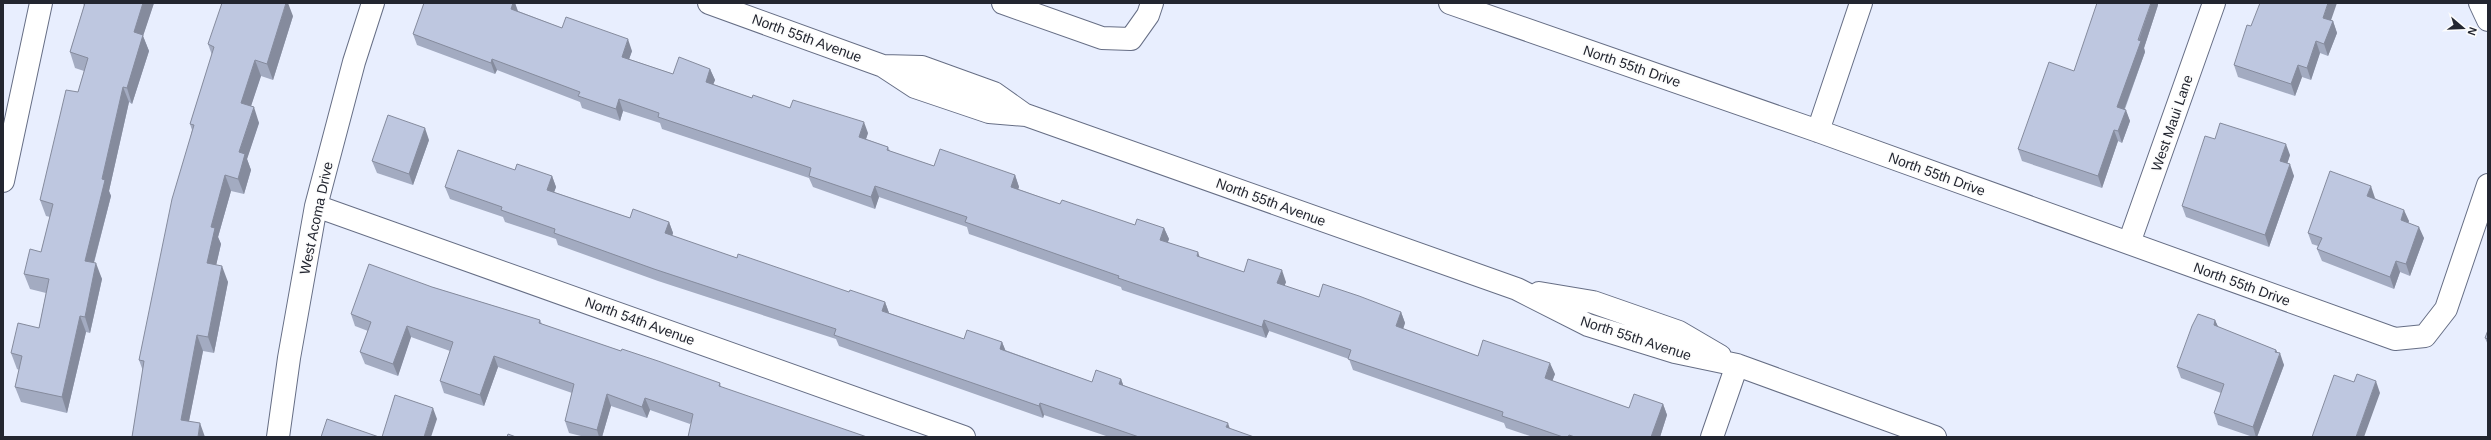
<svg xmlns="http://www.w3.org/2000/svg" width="2491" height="440" font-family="Arial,sans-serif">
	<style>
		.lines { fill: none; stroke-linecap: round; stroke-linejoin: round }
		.minor-casing { stroke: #666e85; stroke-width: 24 }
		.minor { stroke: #fff; stroke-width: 22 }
		.wall { fill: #a3abc1 }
		.shaded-wall { fill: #858b9d }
		.building { fill: #bec7e0; stroke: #858b9d }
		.labels { text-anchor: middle; stroke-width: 3; stroke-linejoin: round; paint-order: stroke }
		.street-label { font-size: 14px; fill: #232630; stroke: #fcfcfc }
	</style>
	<rect width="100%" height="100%" fill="#e8eefe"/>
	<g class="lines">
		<defs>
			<path id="minor" d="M 709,3 L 883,66 L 915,87 L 989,112 L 1026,115 L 1517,289 L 1588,325 L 1675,352 L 1737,365 L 1935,437
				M 1003,3 L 1102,38 L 1131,39 L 1148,15 L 1152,3
				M 1450,3 L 1818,131 L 2395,339 L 2425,336 L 2446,309 L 2488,185
				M 2480,3 L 2488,20
				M 883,66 L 922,67 L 994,93 L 1025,115
				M 1818,131 L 1861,3
				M 3,181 L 41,3
				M 316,206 L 964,437
				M 2129,243 L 2214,3
				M 1539,293 L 1593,302 L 1679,332 L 1720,356
				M 278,437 L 289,358 L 316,206 L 354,62 L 373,3
				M 1712,437 L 1737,365"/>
		</defs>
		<use href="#minor" class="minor-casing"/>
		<use href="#minor" class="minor"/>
	</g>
	<path class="wall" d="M 83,3 L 154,3 L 143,36 L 149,51 L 132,104 L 129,102 L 109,191 L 111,196 L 94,263 L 102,279 L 90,333 L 86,332 L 67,413 L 21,402 L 15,387 L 19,370 L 17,369 L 11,353 L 39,328 L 46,293 L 30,289 L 24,274 L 41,252 L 50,217 L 46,216 L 40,200 L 78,92 L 84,71 L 75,68 L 70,52 L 84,6 Z
		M 515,3 L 518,11 L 562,28 L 632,51 L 629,59 L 673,74 L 710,69 L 715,80 L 713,84 L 752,98 L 790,108 L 868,133 L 866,139 L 888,147 L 890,151 L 934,166 L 1015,175 L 1019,187 L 1018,189 L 1060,204 L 1135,225 L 1164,228 L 1169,239 L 1168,242 L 1200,257 L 1244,272 L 1286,282 L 1284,286 L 1319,297 L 1401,312 L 1405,323 L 1403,329 L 1478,356 L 1555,374 L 1552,381 L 1629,408 L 1663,404 L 1667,415 L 1660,437 L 1533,437 L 1506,428 L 1504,423 L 1353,370 L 1349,359 L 1269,331 L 1266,338 L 1122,290 L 1121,287 L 969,234 L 967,227 L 879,197 L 875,209 L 813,187 L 809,178 L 662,129 L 660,123 L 623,111 L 620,121 L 582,108 L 580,102 L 497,70 L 495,74 L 417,45 L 413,34 Z
		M 2158,5 L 2144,48 L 2145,52 L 2125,109 L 2130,121 L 2122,143 L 2118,141 L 2102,188 L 2022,161 L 2018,149 L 2074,71 Z
		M 293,16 L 273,80 L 261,76 L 251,106 L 259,123 L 247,159 L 251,170 L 244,194 L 231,191 L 218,237 L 221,244 L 216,265 L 228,282 L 214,353 L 203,351 L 189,421 L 132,437 L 143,371 L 139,360 L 192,130 L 190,124 L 212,55 L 208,44 Z
		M 2331,20 L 2333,21 L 2337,33 L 2328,56 L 2320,53 L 2311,80 L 2302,77 L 2295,96 L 2238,77 L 2234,65 L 2251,26 Z
		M 2215,139 L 2290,155 L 2287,164 L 2294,176 L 2269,247 L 2186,217 L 2182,206 Z
		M 429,140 L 413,185 L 377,173 L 372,161 Z
		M 515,170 L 552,176 L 556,187 L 554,192 L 630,218 L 669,222 L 673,233 L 672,236 L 737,258 L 849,292 L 885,302 L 889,313 L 964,339 L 1002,342 L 1005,350 L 1092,382 L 1121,379 L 1123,385 L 1230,429 L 1254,437 L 1109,437 L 1044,415 L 1043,418 L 839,346 L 836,339 L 658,281 L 558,245 L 556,239 L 505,222 L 503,217 L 450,199 L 445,187 Z
		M 2375,198 L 2409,221 L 2408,223 L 2424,238 L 2410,276 L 2400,272 L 2394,289 L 2322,261 L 2317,249 L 2318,246 L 2312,244 L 2308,233 Z
		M 432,287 L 540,320 L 542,324 L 621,351 L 720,383 L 721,387 L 690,424 L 650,410 L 647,418 L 611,406 L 602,437 L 585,437 L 569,433 L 565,421 L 572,393 L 498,367 L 484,406 L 444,393 L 440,381 L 450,351 L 411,337 L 398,376 L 365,364 L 360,352 L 368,331 L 355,326 L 351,314 Z
		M 2215,320 L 2218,327 L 2276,350 L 2284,365 L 2257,437 L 2253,437 L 2218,425 L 2214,413 L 2221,393 L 2181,378 L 2177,367 Z
		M 2488,330 L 2488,345 L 2485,338 Z"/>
	<path class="shaded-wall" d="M 143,3 L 154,3 L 143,36 L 149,51 L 132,104 L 127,88 L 134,32 Z
		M 286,3 L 288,3 L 293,16 L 273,80 L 267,64 Z
		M 513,3 L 515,3 L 518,12 L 511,9 Z
		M 2151,3 L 2158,3 L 2158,5 L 2144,48 L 2145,52 L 2121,118 L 2117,107 Z
		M 2328,3 L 2337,3 L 2328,29 L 2323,18 Z
		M 2333,21 L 2337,33 L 2328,56 L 2324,44 Z
		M 628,39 L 632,51 L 626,68 L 622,57 Z
		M 2316,41 L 2320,53 L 2311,80 L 2307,68 Z
		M 492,59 L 497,70 L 495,74 L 491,63 Z
		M 255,60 L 261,76 L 247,118 L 241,103 Z
		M 2298,65 L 2302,77 L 2295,96 L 2291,84 Z
		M 710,69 L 715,80 L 710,93 L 706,82 Z
		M 123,87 L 129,102 L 109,191 L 111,196 L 90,277 L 85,261 L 102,179 Z
		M 619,99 L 623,111 L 620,121 L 616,109 Z
		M 254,107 L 259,123 L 247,159 L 251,170 L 244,194 L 238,179 L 239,152 Z
		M 2126,110 L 2130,121 L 2122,143 L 2118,131 Z
		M 864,122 L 868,133 L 863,148 L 859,137 Z
		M 425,128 L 429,140 L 413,185 L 409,174 Z
		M 2114,130 L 2118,141 L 2102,188 L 2098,176 Z
		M 2286,144 L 2290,155 L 2284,173 L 2280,161 Z
		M 2290,164 L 2294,176 L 2269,247 L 2265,235 Z
		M 225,175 L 231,191 L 218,237 L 221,244 L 213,279 L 207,263 L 211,227 Z
		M 1015,175 L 1019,187 L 1015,198 L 1011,187 Z
		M 552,176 L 556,187 L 551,201 L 547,190 Z
		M 875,186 L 879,197 L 875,209 L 871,197 Z
		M 2371,186 L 2375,198 L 2371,207 L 2367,196 Z
		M 2404,210 L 2409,221 L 2405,232 L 2401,220 Z
		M 669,222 L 673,233 L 669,245 L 665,233 Z
		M 2419,227 L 2424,238 L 2410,276 L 2406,264 Z
		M 1164,228 L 1169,239 L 1164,251 L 1160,240 Z
		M 1198,252 L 1202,264 L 1197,256 Z
		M 2396,261 L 2400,272 L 2394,289 L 2390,277 Z
		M 96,263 L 102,279 L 90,333 L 85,317 Z
		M 222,266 L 228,282 L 214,353 L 208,337 Z
		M 1282,270 L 1286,282 L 1281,295 L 1277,283 Z
		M 885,302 L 889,313 L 882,311 Z
		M 1401,312 L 1405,323 L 1400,338 L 1396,326 Z
		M 80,316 L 86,332 L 67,413 L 62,397 Z
		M 1264,320 L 1269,331 L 1266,338 L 1262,327 Z
		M 2215,320 L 2220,331 L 2214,325 Z
		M 407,326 L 411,337 L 398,376 L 393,364 Z
		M 197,335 L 203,351 L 186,436 L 181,420 Z
		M 1002,342 L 1007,354 L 1000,349 Z
		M 2276,350 L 2279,356 L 2280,353 L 2284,365 L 2257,437 L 2256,437 L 2253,427 Z
		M 494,356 L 498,367 L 484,406 L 480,395 Z
		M 1550,363 L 1555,374 L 1549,390 L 1545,378 Z
		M 1121,379 L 1125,390 L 1119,384 Z
		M 2376,381 L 2380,393 L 2364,437 L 2356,437 Z
		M 607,394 L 611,406 L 602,437 L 599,437 L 597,430 Z
		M 645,398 L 650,410 L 647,418 L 642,407 Z
		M 1040,403 L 1044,415 L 1043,418 L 1039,406 Z
		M 1663,404 L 1667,415 L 1660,437 L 1651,437 Z
		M 433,408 L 437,419 L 431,437 L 424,437 Z
		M 200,423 L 205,437 L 198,437 Z
		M 1228,423 L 1232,435 L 1226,427 Z"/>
	<path class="building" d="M 85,3 L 143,3 L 134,32 L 143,35 L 127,88 L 123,87 L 102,179 L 105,180 L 85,261 L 96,263 L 85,317 L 80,316 L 62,397 L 15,387 L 22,356 L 11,353 L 18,323 L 39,328 L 49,279 L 24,274 L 30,249 L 41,252 L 53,204 L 40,200 L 66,90 L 78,92 L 88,58 L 70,52 Z
		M 222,3 L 286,3 L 267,64 L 255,60 L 241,103 L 254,107 L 239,152 L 245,154 L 238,179 L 225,175 L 211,227 L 215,228 L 207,263 L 222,266 L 208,337 L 197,335 L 181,420 L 200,423 L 198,437 L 132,437 L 144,361 L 139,360 L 172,199 L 194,125 L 190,124 L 214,47 L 208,44 Z
		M 424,3 L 513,3 L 511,9 L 562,28 L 566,17 L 628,39 L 622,57 L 673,74 L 679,57 L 710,69 L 706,82 L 752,98 L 753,95 L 790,108 L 793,100 L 864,122 L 859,137 L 888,147 L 887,150 L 934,166 L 940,149 L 1015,175 L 1011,187 L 1060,204 L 1062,200 L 1135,225 L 1137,219 L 1164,228 L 1160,240 L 1198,252 L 1197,256 L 1244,272 L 1248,259 L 1282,270 L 1277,283 L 1319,297 L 1323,284 L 1359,296 L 1401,312 L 1396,326 L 1478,356 L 1483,340 L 1550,363 L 1545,378 L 1629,408 L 1634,394 L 1663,404 L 1651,437 L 1575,437 L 1569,435 L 1568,437 L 1563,437 L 1502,416 L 1503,412 L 1348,359 L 1351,350 L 1264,320 L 1262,327 L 1118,278 L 1119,276 L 965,222 L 967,217 L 875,186 L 871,197 L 809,176 L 811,168 L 658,117 L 659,113 L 619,99 L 616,109 L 578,96 L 580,92 L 492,59 L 491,63 L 413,34 Z
		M 2097,3 L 2151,3 L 2138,40 L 2141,41 L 2117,107 L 2126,110 L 2118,131 L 2114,130 L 2098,176 L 2018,149 L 2049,62 L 2074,71 Z
		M 2260,3 L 2328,3 L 2323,18 L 2333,21 L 2324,44 L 2316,41 L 2307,68 L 2298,65 L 2291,84 L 2234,65 L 2247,25 L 2251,26 Z
		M 388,115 L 425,128 L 409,174 L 372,161 Z
		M 2220,123 L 2286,144 L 2280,161 L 2290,164 L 2265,235 L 2182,206 L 2205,136 L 2215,139 Z
		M 458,150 L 515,170 L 517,164 L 552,176 L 547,190 L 630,218 L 633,209 L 669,222 L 665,233 L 737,258 L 738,254 L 849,292 L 850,290 L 885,302 L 882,311 L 964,339 L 967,330 L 1002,342 L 1000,349 L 1092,382 L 1096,370 L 1121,379 L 1119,384 L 1228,423 L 1226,427 L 1254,437 L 1139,437 L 1040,403 L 1039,406 L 834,335 L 836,329 L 654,269 L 554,233 L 555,229 L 501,210 L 502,207 L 445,187 Z
		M 2330,171 L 2371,186 L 2367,196 L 2404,210 L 2401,220 L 2419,227 L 2406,264 L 2396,261 L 2390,277 L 2317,249 L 2322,238 L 2308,233 Z
		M 369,264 L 432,287 L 540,320 L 539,323 L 621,351 L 622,349 L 658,361 L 720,383 L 719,386 L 867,437 L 688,437 L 693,414 L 645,398 L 642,407 L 607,394 L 597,430 L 565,421 L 574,384 L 494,356 L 480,395 L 440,381 L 453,342 L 407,326 L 393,364 L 360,352 L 371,322 L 351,314 Z
		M 2198,314 L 2215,320 L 2214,325 L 2276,350 L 2275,352 L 2280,353 L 2253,427 L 2214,413 L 2224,384 L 2177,367 L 2192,326 Z
		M 2488,330 L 2488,339 L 2485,338 Z
		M 2357,374 L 2376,381 L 2356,437 L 2312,437 L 2334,375 L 2354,382 Z
		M 395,395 L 433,408 L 424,437 L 382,437 Z
		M 327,419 L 379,437 L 321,437 Z
		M 508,434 L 516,437 L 507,437 Z"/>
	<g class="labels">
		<g class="street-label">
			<text transform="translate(807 38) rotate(20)" y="5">North 55th Avenue</text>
			<text transform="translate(1632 66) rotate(19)" y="5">North 55th Drive</text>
			<text transform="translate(2172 123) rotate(-71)" y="5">West Maui Lane</text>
			<text transform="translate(1937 174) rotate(20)" y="5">North 55th Drive</text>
			<text transform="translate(1271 202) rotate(20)" y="5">North 55th Avenue</text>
			<text transform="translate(316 218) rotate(-78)" y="5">West Acoma Drive</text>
			<text transform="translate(2242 284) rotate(20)" y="5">North 55th Drive</text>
			<text transform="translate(640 321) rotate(20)" y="5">North 54th Avenue</text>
			<text transform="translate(1636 338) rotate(18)" y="5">North 55th Avenue</text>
		</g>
	</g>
	<rect width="2491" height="440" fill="none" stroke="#232630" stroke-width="8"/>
	<g transform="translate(2463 28) rotate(109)" stroke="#fcfcfc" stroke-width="3" paint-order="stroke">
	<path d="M0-3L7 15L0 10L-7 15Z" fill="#232630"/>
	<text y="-6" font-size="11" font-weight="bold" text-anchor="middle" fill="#232630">N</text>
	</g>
</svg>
